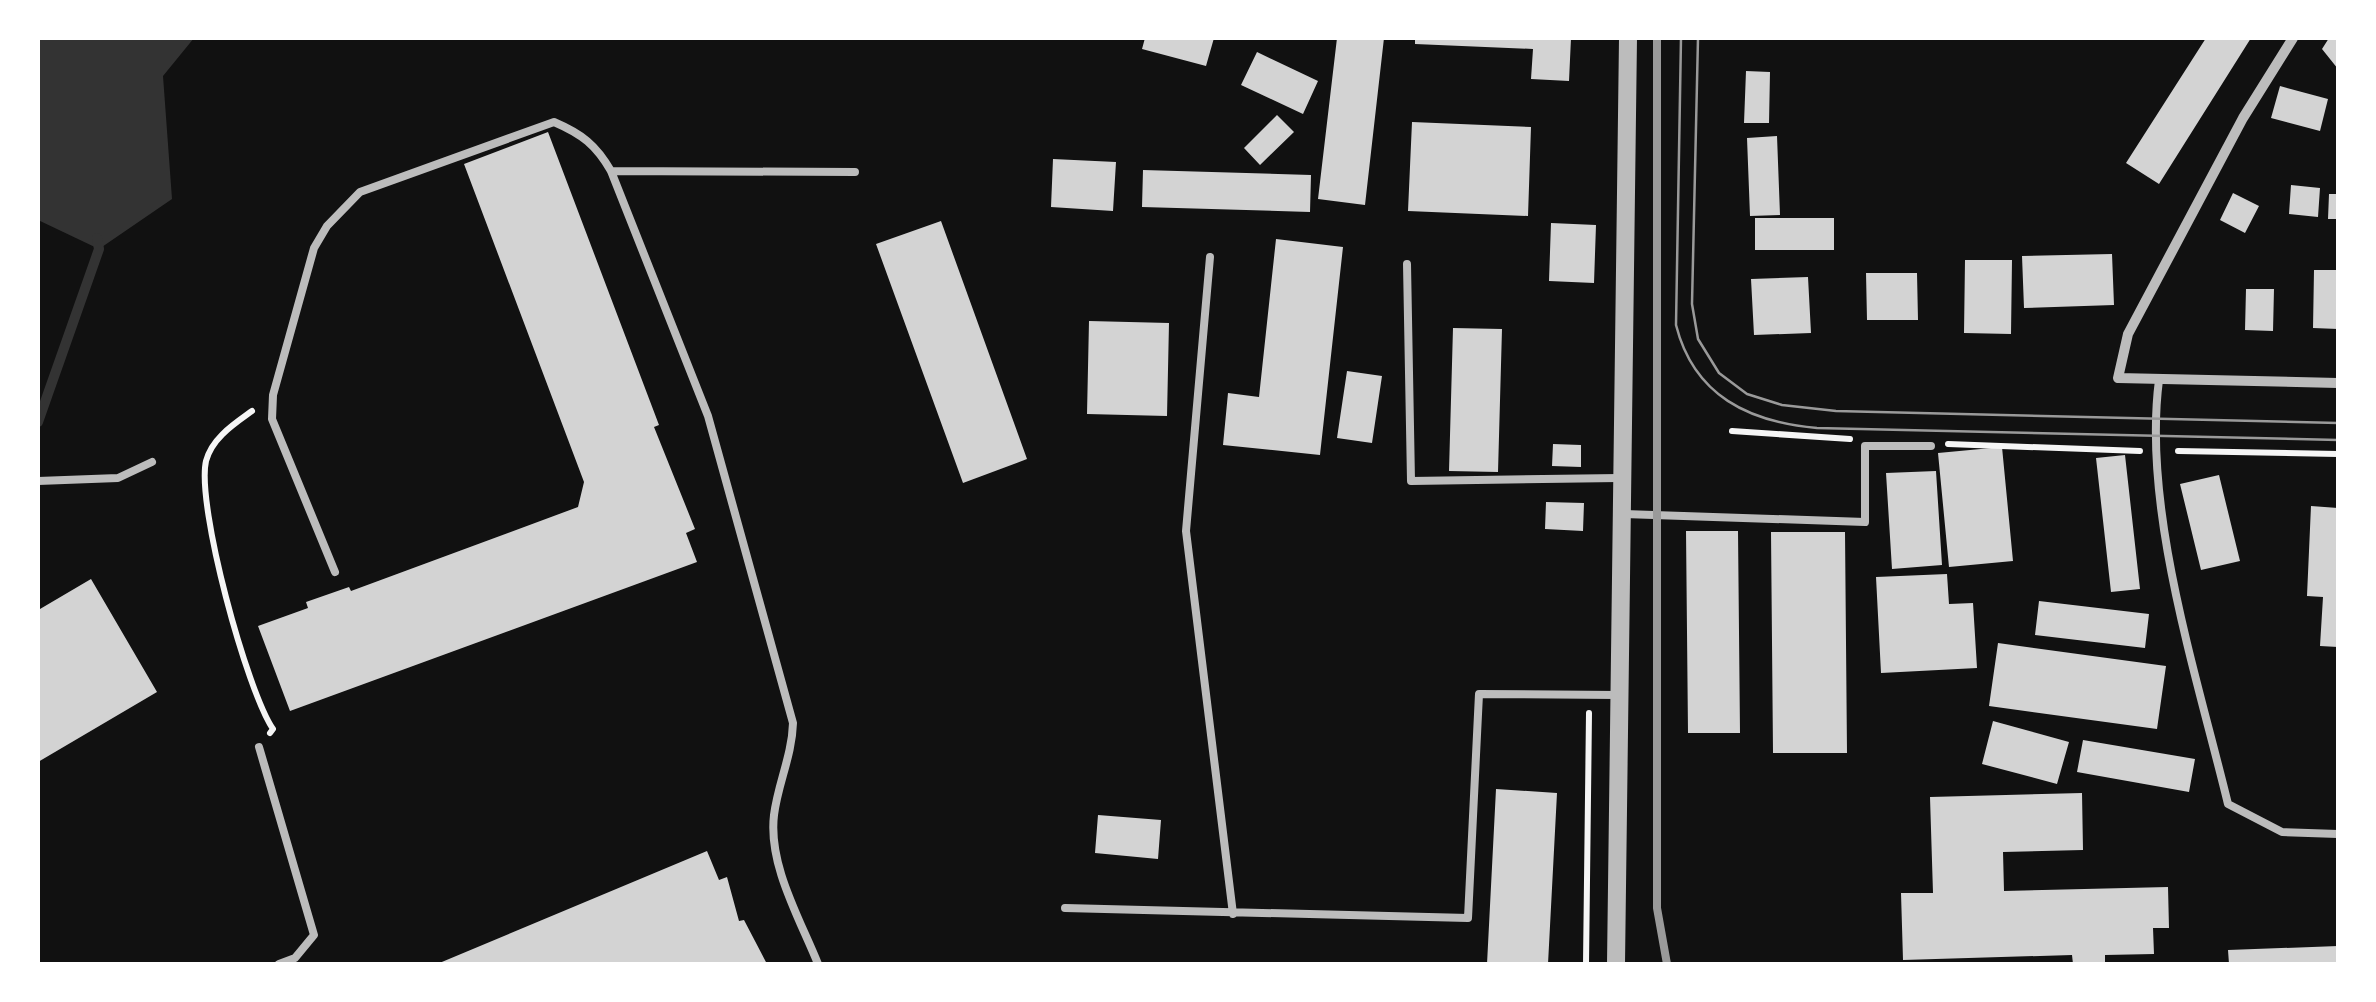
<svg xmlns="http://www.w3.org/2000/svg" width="2376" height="1002" font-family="Roboto,sans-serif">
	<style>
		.water { fill: #333 }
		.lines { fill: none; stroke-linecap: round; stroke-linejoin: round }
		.stream { stroke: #333; stroke-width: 10 }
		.building { fill: #d3d3d3 }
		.path { stroke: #f5f5f5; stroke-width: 6 }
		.service { stroke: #bcbcbc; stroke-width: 8 }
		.minor { stroke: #bcbcbc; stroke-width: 10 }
		.tertiary { stroke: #bcbcbc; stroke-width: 18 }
		.tram { stroke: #9a9a9a; stroke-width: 2.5 }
		.rail { stroke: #9a9a9a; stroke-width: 8 }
	</style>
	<rect width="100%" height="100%" fill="#111"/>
	<path class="water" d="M 38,38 L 194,38 L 163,76 L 172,199 L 99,249 L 38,220 Z"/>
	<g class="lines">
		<path class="stream" d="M 38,422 L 99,249 L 97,238"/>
	</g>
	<path class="building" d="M 1145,38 L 1214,38 L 1206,66 L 1142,49 Z
		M 1337,38 L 1384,38 L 1365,205 L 1318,199 Z
		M 1415,38 L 1571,38 L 1569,81 L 1531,79 L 1533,49 L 1415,44 Z
		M 2206,38 L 2251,38 L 2159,184 L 2126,163 Z
		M 2329,38 L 2338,38 L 2338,69 L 2322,49 Z
		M 1257,52 L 1318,81 L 1303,114 L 1241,85 Z
		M 1746,71 L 1770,72 L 1769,123 L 1744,123 Z
		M 2280,86 L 2328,99 L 2320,131 L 2271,118 Z
		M 1277,115 L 1294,132 L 1260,165 L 1244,148 Z
		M 1412,122 L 1531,127 L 1528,216 L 1408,211 Z
		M 548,132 L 659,425 L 654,427 L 695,529 L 686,533 L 697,562 L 290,711 L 258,626 L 308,608 L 306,602 L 349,587 L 351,591 L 578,507 L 584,482 L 464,164 Z
		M 1777,136 L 1780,215 L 1750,216 L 1747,138 Z
		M 1053,159 L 1116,162 L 1113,211 L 1051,207 Z
		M 1143,170 L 1311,175 L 1310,212 L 1142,207 Z
		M 2291,185 L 2320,188 L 2318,217 L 2289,214 Z
		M 2233,193 L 2259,206 L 2245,233 L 2220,220 Z
		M 2329,194 L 2338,194 L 2338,219 L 2328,219 Z
		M 1755,218 L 1834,218 L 1834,250 L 1755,250 Z
		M 941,221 L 1027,459 L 963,483 L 876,244 Z
		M 1551,223 L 1596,225 L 1594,283 L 1549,281 Z
		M 1276,239 L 1343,247 L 1320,455 L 1223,445 L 1228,393 L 1259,397 Z
		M 2112,254 L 2114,305 L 2024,308 L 2022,256 Z
		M 1965,260 L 2012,260 L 2011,334 L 1964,333 Z
		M 2314,270 L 2338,270 L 2338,329 L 2313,328 Z
		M 1866,273 L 1917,273 L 1918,320 L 1867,320 Z
		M 1808,277 L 1811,333 L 1754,335 L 1751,279 Z
		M 2246,289 L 2274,289 L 2273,331 L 2245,330 Z
		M 1089,321 L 1169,323 L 1167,416 L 1087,414 Z
		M 1453,328 L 1502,329 L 1498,472 L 1449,471 Z
		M 1347,371 L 1382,376 L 1372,443 L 1337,438 Z
		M 1553,444 L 1581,445 L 1581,467 L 1552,466 Z
		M 2002,447 L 2013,561 L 1949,567 L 1938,453 Z
		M 2125,455 L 2140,589 L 2111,592 L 2096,458 Z
		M 1936,471 L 1942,565 L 1892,569 L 1886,473 Z
		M 2219,475 L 2240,561 L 2201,570 L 2180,484 Z
		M 1546,502 L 1584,503 L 1583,531 L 1545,529 Z
		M 2311,506 L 2338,508 L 2338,647 L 2320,646 L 2323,597 L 2307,596 Z
		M 1686,531 L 1738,531 L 1740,733 L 1688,733 Z
		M 1771,532 L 1845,532 L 1847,753 L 1773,753 Z
		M 1947,574 L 1949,604 L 1973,603 L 1977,668 L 1881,673 L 1876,577 Z
		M 91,579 L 157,692 L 38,762 L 38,604 L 40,609 Z
		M 2039,601 L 2149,614 L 2145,648 L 2035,635 Z
		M 1998,643 L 2166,666 L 2157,729 L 1989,706 Z
		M 1993,721 L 2069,742 L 2057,784 L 1982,764 Z
		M 2083,740 L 2195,759 L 2189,792 L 2077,772 Z
		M 1496,789 L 1557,793 L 1548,964 L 1487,964 Z
		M 2082,793 L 2083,850 L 2003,852 L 2004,891 L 2168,887 L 2169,928 L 2153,928 L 2154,954 L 2105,955 L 2105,964 L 2073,964 L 2072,955 L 1903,960 L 1901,893 L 1933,893 L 1930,797 Z
		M 1098,815 L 1161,820 L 1158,859 L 1095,853 Z
		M 707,851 L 719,880 L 727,877 L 739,921 L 744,920 L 767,964 L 437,964 Z
		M 2338,946 L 2338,964 L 2229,964 L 2228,950 Z"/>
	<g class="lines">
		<path class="path" d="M 252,411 C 234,424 212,438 206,461 C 196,505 247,691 273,729 L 270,733
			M 1732,431 L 1850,439
			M 1948,444 L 2140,451
			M 2178,451 L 2338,454
			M 1586,964 L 1589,713"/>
		<path class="service" d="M 611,171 L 855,172
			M 1210,257 L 1186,531 L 1233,914
			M 1407,264 L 1411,481 L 1619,478
			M 2159,380 C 2142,509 2197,676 2228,804 L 2282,832 L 2338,834
			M 38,481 L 118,478 L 152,462
			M 1624,514 L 1865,522 L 1865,446 L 1931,446
			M 335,572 L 272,419 L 273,395 L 314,248 L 327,226 L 360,192 L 554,122 C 582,134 596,145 611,171 L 708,416 L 793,723 C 792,756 778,783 774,815 C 768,865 800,919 818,964
			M 259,747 L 314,935 L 295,958 L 279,964
			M 1065,908 L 1468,918 L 1479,694 L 1617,695"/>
		<path class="minor" d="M 2293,38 L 2243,118 L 2128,334 L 2118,378 L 2338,383"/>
		<path class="tertiary" d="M 1616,964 L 1628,38"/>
		<path class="tram" d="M 1681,38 L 1676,325 C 1694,396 1749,422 1817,428 L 2338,440
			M 1698,38 L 1692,304 L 1698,339 L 1719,373 L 1747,394 L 1782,405 L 1836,411 L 2338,423"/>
		<path class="rail" d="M 1657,38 L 1657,908 L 1667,964"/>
	</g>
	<rect width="2376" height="1002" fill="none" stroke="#ffffff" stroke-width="80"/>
</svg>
